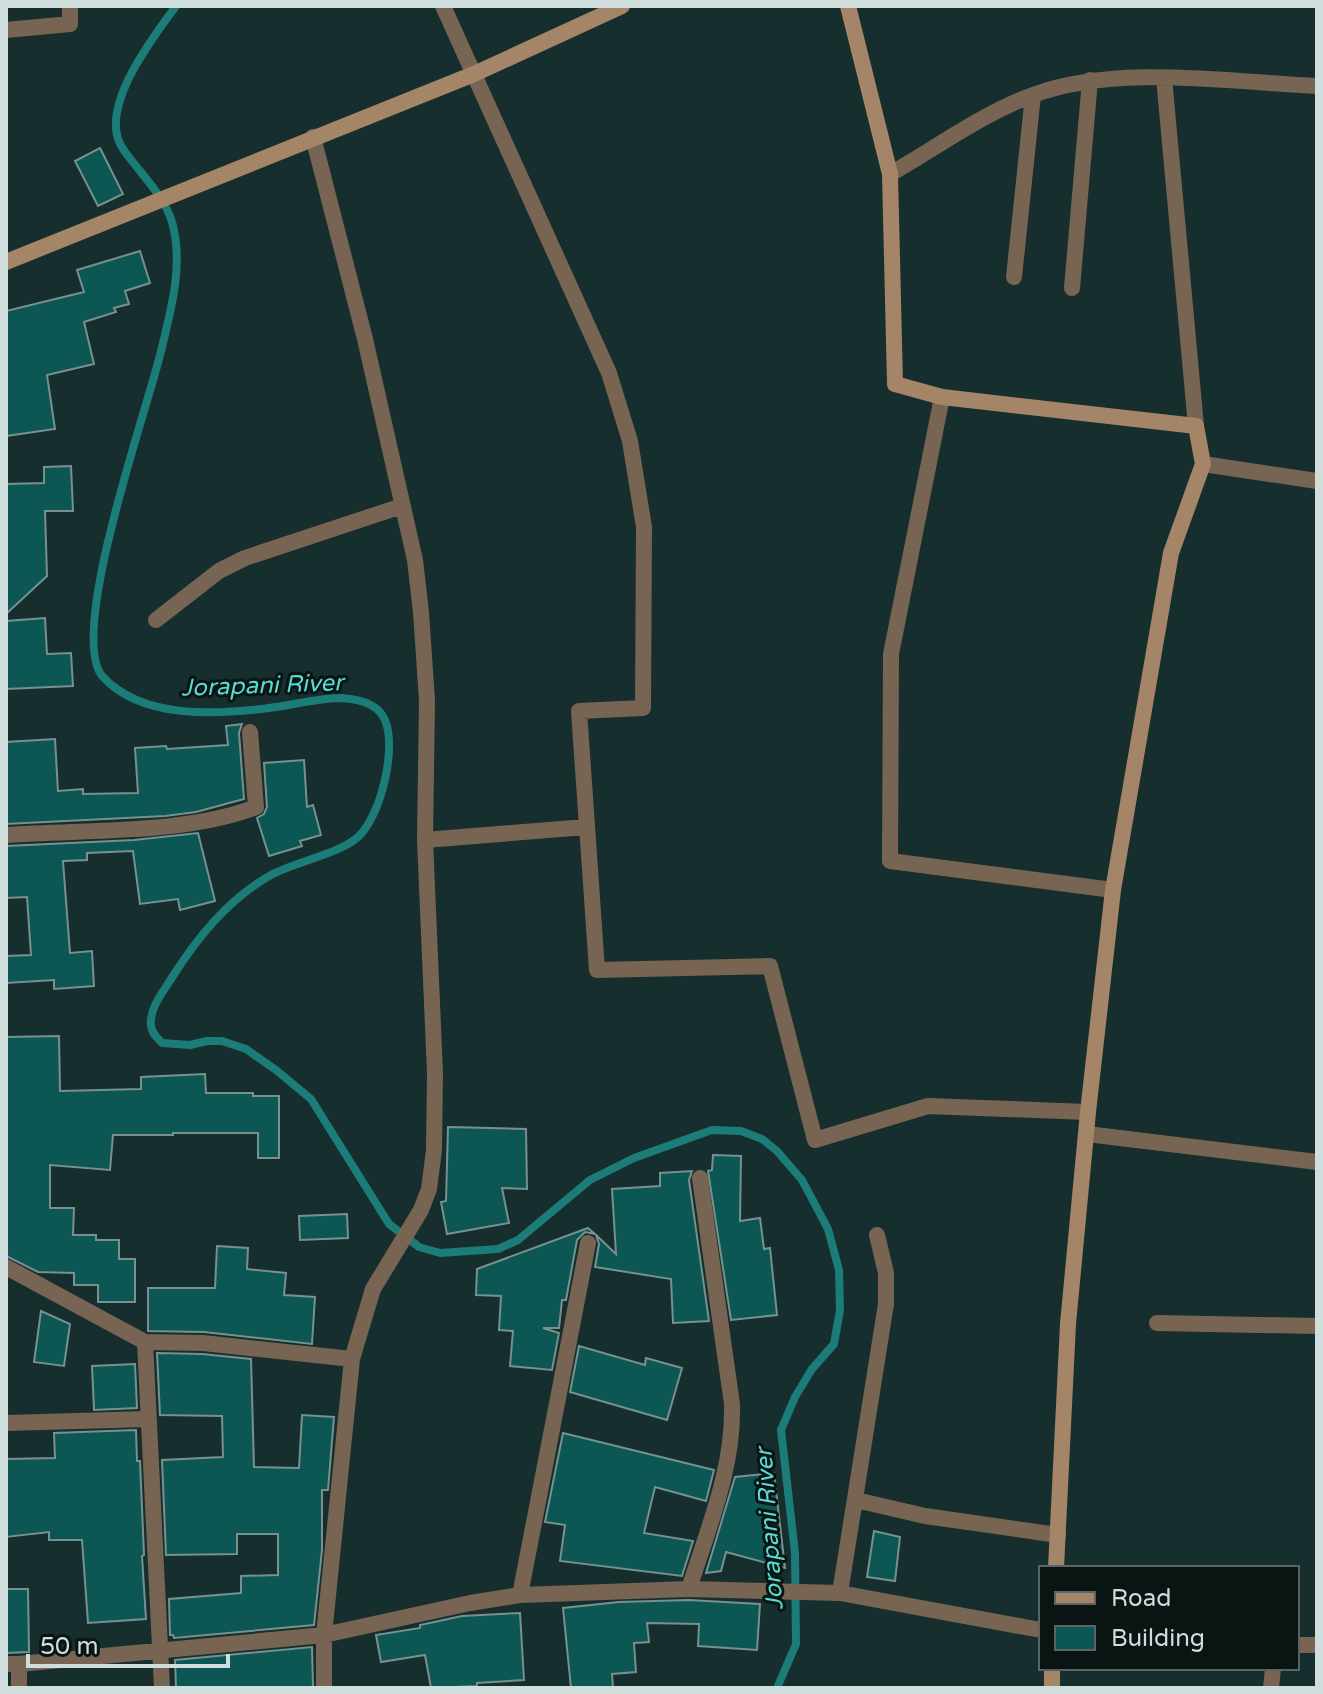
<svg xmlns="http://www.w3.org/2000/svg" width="1323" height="1694" font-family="'Varela Round',sans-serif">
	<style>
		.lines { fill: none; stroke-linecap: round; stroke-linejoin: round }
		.stream { stroke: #1c7c78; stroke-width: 8 }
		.building { fill: #0c5754; stroke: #77918f; stroke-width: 2 }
		.street { stroke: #786452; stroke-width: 16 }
		.secondary { stroke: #a58568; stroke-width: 16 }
		.labels { text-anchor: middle; stroke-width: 6; stroke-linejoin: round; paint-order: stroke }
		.water-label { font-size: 24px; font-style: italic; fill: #58dbd5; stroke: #0a1413 }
	</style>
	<rect width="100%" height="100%" fill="#162e2d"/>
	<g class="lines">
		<path class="stream" d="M 176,6 C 153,37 96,110 123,149 C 138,171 164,195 172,222 C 184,264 171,310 161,351 C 148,408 66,636 103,677 C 142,719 216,715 269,708 C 293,705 318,698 342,698 C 358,699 378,704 385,720 C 397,748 381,816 358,837 C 339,854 295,862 271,875 C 228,899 197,938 171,979 C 163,992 149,1009 151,1025 C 151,1032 157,1038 162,1043 L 190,1045 L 207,1041 L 222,1041 L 246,1049 L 276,1070 L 311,1099 L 389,1224 L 419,1247 L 440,1253 L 498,1249 L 518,1240 L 590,1180 L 634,1158 L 712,1130 L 741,1131 L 762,1139 L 777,1151 L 802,1180 L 828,1229 L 839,1270 L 840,1310 L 834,1344 L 812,1369 L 795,1397 L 781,1430 L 795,1553 L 796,1644 L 777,1688"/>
	</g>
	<path class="building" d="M 100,148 L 123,194 L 98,206 L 75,161 Z
		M 140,251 L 150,283 L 125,291 L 129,304 L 114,308 L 116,312 L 84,322 L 94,364 L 47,375 L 55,429 L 6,436 L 6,311 L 84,292 L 77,270 Z
		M 71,466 L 73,511 L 45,511 L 47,576 L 6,614 L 6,484 L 44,483 L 44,467 Z
		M 45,618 L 47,654 L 71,653 L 73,686 L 6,689 L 6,621 Z
		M 242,724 L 239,733 L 244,799 L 196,812 L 165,816 L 6,824 L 6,742 L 55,739 L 58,791 L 83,789 L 83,794 L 138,793 L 135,748 L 166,746 L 167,749 L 228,745 L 226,726 Z
		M 304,760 L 307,807 L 313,805 L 321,835 L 300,841 L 302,846 L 269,856 L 257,818 L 264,814 L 267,807 L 264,763 Z
		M 198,833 L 215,901 L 180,910 L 178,899 L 140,904 L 133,851 L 87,853 L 87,860 L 63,861 L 70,953 L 92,951 L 94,986 L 54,989 L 54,980 L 6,983 L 6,956 L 31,955 L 27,897 L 6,898 L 6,846 L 134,840 Z
		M 59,1036 L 60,1091 L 141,1089 L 141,1077 L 205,1074 L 206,1093 L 253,1093 L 253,1096 L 279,1096 L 279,1158 L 258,1158 L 258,1133 L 173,1133 L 173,1135 L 113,1135 L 110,1170 L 50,1165 L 50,1208 L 74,1208 L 73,1235 L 96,1235 L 96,1240 L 119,1240 L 119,1259 L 135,1259 L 135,1302 L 98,1302 L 98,1285 L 74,1285 L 74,1273 L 38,1272 L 6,1256 L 6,1037 Z
		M 448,1127 L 526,1129 L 527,1189 L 502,1188 L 509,1223 L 447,1234 L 441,1202 L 446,1201 Z
		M 713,1155 L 741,1156 L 740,1221 L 760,1218 L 764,1249 L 770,1248 L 777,1315 L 731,1320 L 708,1171 L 712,1170 Z
		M 692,1171 L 689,1180 L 709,1321 L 673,1323 L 671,1279 L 595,1267 L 599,1244 L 596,1235 L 616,1254 L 612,1189 L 660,1186 L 660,1173 Z
		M 347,1214 L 348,1238 L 300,1240 L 299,1216 Z
		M 588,1228 L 595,1234 L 585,1232 L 577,1240 L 566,1300 L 562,1300 L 559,1328 L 543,1328 L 559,1333 L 552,1370 L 510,1366 L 513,1331 L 499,1330 L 501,1296 L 476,1295 L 477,1269 Z
		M 217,1246 L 248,1248 L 247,1269 L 286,1273 L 284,1295 L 315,1297 L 312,1344 L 204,1332 L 148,1331 L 148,1288 L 215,1288 Z
		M 41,1311 L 70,1324 L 64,1366 L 34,1362 Z
		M 579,1346 L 645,1365 L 646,1358 L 682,1368 L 667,1420 L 570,1392 Z
		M 157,1353 L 202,1354 L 251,1359 L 254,1467 L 299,1468 L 302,1415 L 334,1417 L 328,1490 L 322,1490 L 322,1550 L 314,1625 L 174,1638 L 173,1635 L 170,1635 L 169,1599 L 241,1593 L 241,1576 L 278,1575 L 278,1534 L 237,1534 L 237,1554 L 166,1555 L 162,1460 L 223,1457 L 222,1416 L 160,1415 Z
		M 135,1364 L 137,1408 L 94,1410 L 92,1366 Z
		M 136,1430 L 137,1461 L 140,1461 L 144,1555 L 142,1556 L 146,1619 L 88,1623 L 82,1540 L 49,1540 L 49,1532 L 6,1537 L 6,1459 L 55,1458 L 54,1433 Z
		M 563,1433 L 714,1470 L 706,1501 L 655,1487 L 644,1533 L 693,1541 L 682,1576 L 560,1561 L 565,1525 L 545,1522 Z
		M 774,1473 L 785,1568 L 726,1552 L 721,1571 L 706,1573 L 735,1477 Z
		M 874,1531 L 900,1537 L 895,1581 L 867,1577 Z
		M 6,1589 L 28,1589 L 29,1652 L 6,1653 Z
		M 689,1600 L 760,1604 L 757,1650 L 698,1646 L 699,1624 L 647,1623 L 649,1642 L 634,1643 L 636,1672 L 612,1674 L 613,1688 L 571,1688 L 563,1608 L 619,1602 Z
		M 520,1613 L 524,1680 L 477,1683 L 477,1686 L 431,1688 L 425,1655 L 381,1662 L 376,1635 L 420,1628 L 420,1625 L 462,1616 Z
		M 312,1647 L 313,1688 L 176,1688 L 175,1660 Z"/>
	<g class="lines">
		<path class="street" d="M 443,6 L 609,373 L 630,441 L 644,527 L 643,708 L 579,711 L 597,970 L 770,966 L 815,1140 L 928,1106 L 1088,1112
			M 6,30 L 70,24 L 70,6
			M 1164,78 L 1196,426
			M 313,137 L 365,339 L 415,560 L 421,612 L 427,701 L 425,840 L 435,1073 L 434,1150 L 429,1189 L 421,1210 L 373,1289 L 352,1359 L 324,1635 L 324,1688
			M 890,174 C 936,148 983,113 1033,95 C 1117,64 1229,82 1317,86
			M 1014,277 L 1033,95
			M 1072,288 L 1090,80
			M 942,397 L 891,654 L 890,861 L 1113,890
			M 1203,464 L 1317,481
			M 156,620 L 219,571 L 245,558 L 402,506
			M 6,835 C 84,829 184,835 256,807 L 250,732
			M 425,840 L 586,827
			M 1087,1134 L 1317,1162
			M 6,1267 L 145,1342 L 203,1343 L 352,1359
			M 1157,1323 L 1317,1326
			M 145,1342 L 162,1688
			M 6,1423 L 148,1419
			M 856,1500 L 925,1516 L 1058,1535
			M 689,1589 C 708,1528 734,1468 732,1404 L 700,1178
			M 840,1593 L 886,1304 L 886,1273 L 877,1235
			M 520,1595 L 588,1243
			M 1297,1645 L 1317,1645
			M 6,1664 L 19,1664 L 19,1688
			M 19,1664 L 324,1635 L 470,1603 L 520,1595 L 689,1589 L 840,1593 L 1041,1630
			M 1271,1688 L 1273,1668"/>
		<path class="secondary" d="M 848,6 L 890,174 L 895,384 L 942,397 L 1196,426 L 1203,464 L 1171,553 L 1113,890 L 1088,1112 L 1068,1324 L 1056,1568
			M 6,262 L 474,74 L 622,6
			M 1052,1688 L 1052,1668"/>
	</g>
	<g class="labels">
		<g class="water-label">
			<text transform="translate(262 685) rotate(-2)" y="8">Jorapani River</text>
			<text transform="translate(769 1529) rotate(-94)" y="8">Jorapani River</text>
		</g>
	</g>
	<rect width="1323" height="1694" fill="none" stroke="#cfdddc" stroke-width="16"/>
	<rect x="1039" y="1566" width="260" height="104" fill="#0a1413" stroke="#596463" stroke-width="2"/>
	<rect x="1055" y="1592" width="40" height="12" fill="#a58568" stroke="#596463" stroke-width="2"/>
	<text x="1111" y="1606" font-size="24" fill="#cfdddc">Road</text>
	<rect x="1055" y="1626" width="40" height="24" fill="#0c5754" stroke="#596463" stroke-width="2"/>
	<text x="1111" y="1646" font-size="24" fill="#cfdddc">Building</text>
	<path d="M28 1654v12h200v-12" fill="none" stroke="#cfdddc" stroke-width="4"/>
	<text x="40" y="1654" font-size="24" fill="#cfdddc" stroke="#0a1413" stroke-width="6" paint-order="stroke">50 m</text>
</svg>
